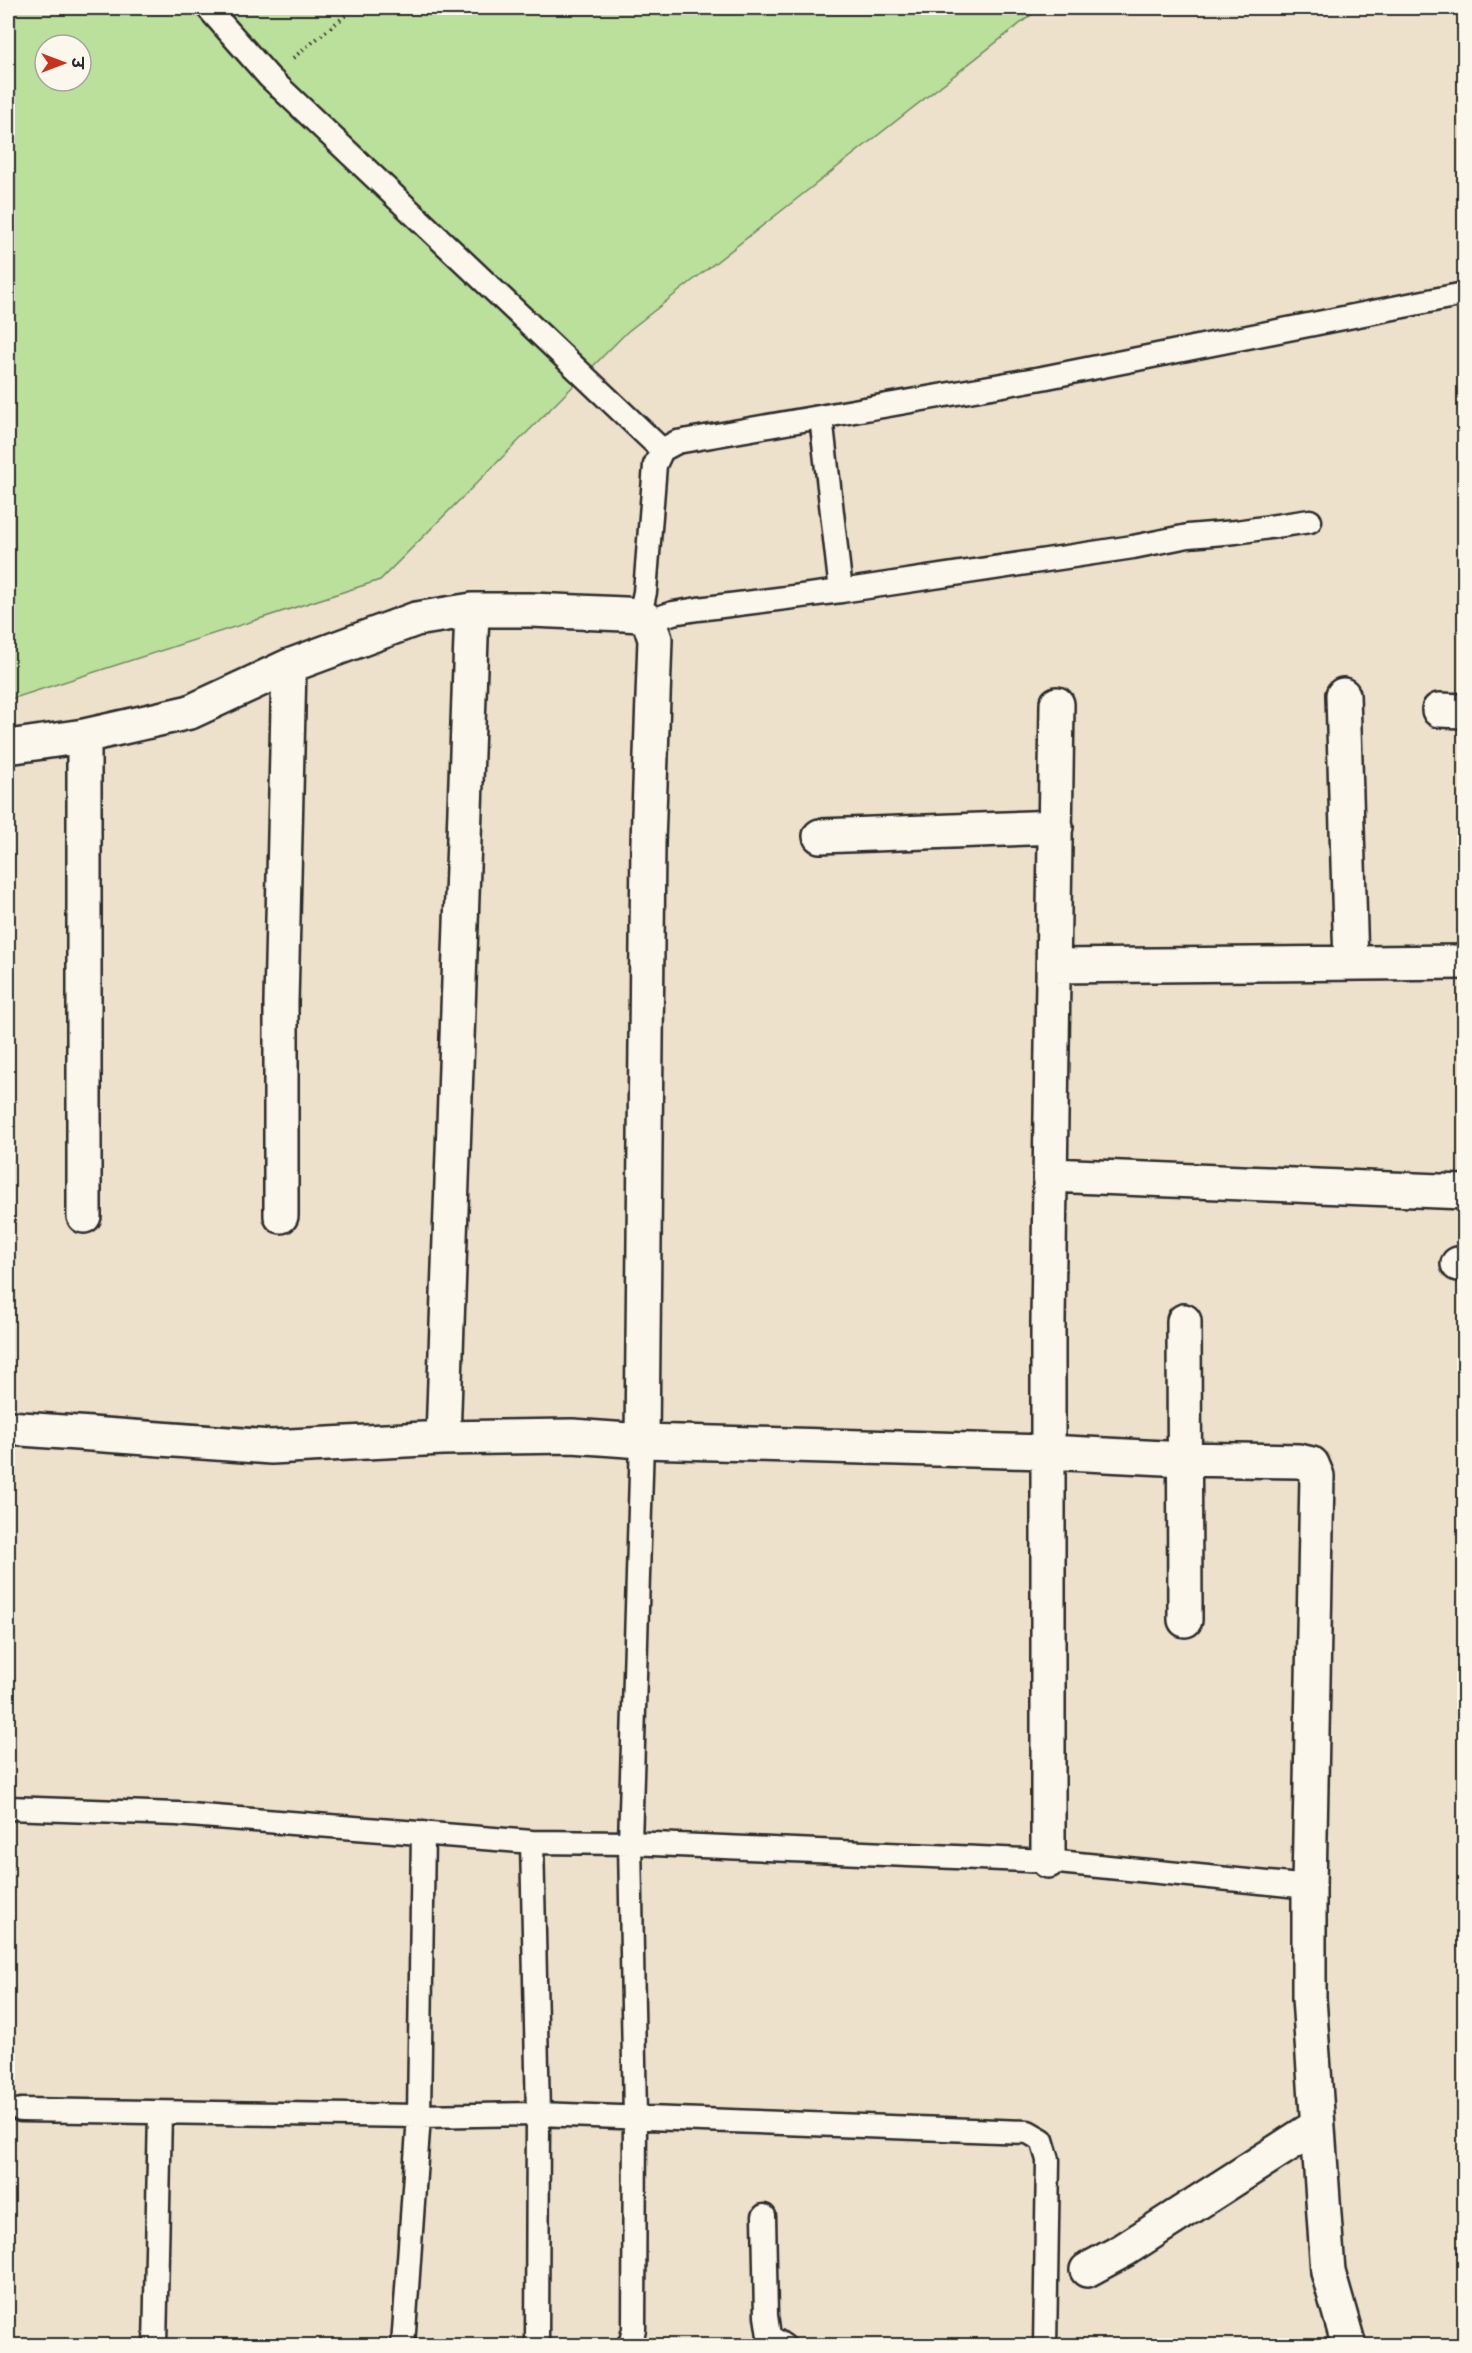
<svg xmlns="http://www.w3.org/2000/svg" width="1472" height="2353" font-family="Sriracha,'Playpen Sans Deva',sans-serif">
	<style>
		.green { fill: #bbe09b; stroke: #738663; stroke-width: 1.5; fill-rule: evenodd }
		.lines { fill: none; stroke-linecap: round; stroke-linejoin: round }
		.lane-casing { stroke: #2b2b2b; stroke-width: 27 }
		.street-casing { stroke: #2b2b2b; stroke-width: 38 }
		.path { stroke: #2b2b2b; stroke-width: 4; stroke-dasharray: 1.5 4.5; stroke-linecap: butt }
		.lane { stroke: #fbf7ec; stroke-width: 22 }
		.street { stroke: #fbf7ec; stroke-width: 33 }
	</style>
	<rect width="100%" height="100%" fill="#ede1cc"/>
	<filter id="ink" filterUnits="userSpaceOnUse"><feTurbulence type="fractalNoise" baseFrequency=".0167" numOctaves="2"/><feDisplacementMap in="SourceGraphic" scale="12" xChannelSelector="R" yChannelSelector="G"/><feConvolveMatrix kernelMatrix="1 2 1 2 8 2 1 2 1" color-interpolation-filters="sRGB"/></filter>
	<g filter="url(#ink)">
		<path class="green" d="M 8,8 L 1040,8 L 627,332 L 380,580 L 8,700 ZM 45,45 L 81,45 L 81,81 L 45,81 Z"/>
		<g class="lines">
			<defs>
				<path id="lane" d="M 208,8 L 269,77 L 662,450
					M 821,417 L 841,591
					M 640,615 L 645,592 L 655,465 L 662,450 L 677,442 L 1042,378 L 1464,294
					M 649,621 L 673,613 L 698,609 L 841,591 L 1133,547 L 1188,536 L 1236,532 L 1310,521
					M 8,1808 L 177,1814 L 532,1842 L 630,1843 L 642,1441
					M 532,1842 L 538,2114 L 537,2346
					M 21,2110 L 419,2116 L 538,2114 L 1028,2132 L 1042,2140 L 1048,2160 L 1045,2346
					M 764,2216 L 766,2316 L 769,2336 L 784,2346
					M 155,2346 L 160,2113
					M 403,2346 L 419,2116 L 423,1833
					M 627,2346 L 631,2342 L 634,2329 L 635,2117 L 630,1843 L 1048,1861 L 1309,1887"/>
				<path id="street" d="M 1343,695 L 1351,963
					M 1439,710 L 1464,711
					M 84,736 L 84,1216
					M 8,747 L 84,736 L 190,712 L 289,666 L 416,619 L 472,610 L 531,610 L 624,614 L 640,615 L 649,621 L 655,639 L 648,843 L 642,1441
					M 820,836 L 1056,827
					M 1054,966 L 1464,962
					M 1050,1175 L 1464,1192
					M 281,1216 L 281,1003 L 289,666
					M 1458,1264 L 1464,1264
					M 1184,1321 L 1185,1620
					M 8,1428 L 271,1447 L 443,1438 L 572,1436 L 642,1441 L 1047,1452 L 1184,1459 L 1299,1461 L 1312,1464 L 1317,1476 L 1309,1887 L 1309,1998 L 1328,2272 L 1349,2346
					M 443,1438 L 472,610
					M 1048,1861 L 1048,1321 L 1057,704
					M 1087,2270 L 1124,2250 L 1317,2126"/>
			</defs>
			<use href="#lane" class="lane-casing"/>
			<use href="#street" class="street-casing"/>
			<path class="path" d="M 293,58 L 355,8"/>
			<use href="#lane" class="lane"/>
			<use href="#street" class="street"/>
		</g>
	</g>
	<rect width="1472" height="2353" fill="none" stroke="#fbf7ec" stroke-width="30"/>
	<rect x="15" y="15" width="1442" height="2323" fill="none" stroke="#2b2b2b" stroke-width="2" filter="url(#ink)"/>
	<g transform="translate(63 63) rotate(90)"><circle r="28" fill="#fbf7ec" stroke="#a8a59f" stroke-width="1.5"/>
	<path d="M0-4.5L10 22L0 15L-10 22Z" fill="#c8321e"/>
	<text y="-9" font-size="16" font-weight="bold" text-anchor="middle" fill="#2b2b2b">उ</text>
	</g>
</svg>
